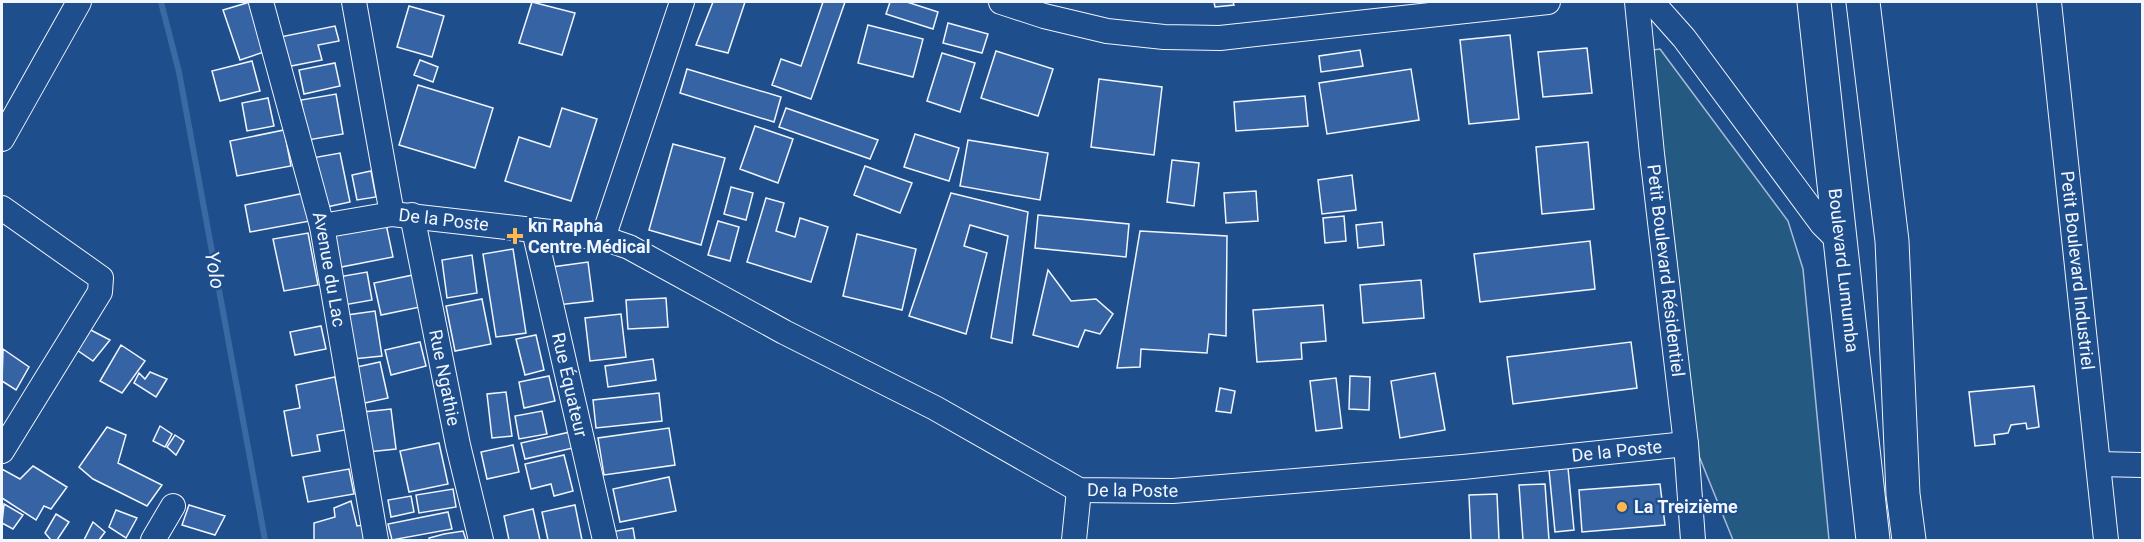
<svg xmlns="http://www.w3.org/2000/svg" width="2144" height="542" font-family="Roboto,sans-serif">
	<style>
		.green { fill: #245a82; stroke: #a8bbd7; stroke-width: 1.5 }
		.lines { fill: none; stroke-linecap: round; stroke-linejoin: round }
		.stream { stroke: #3b69a3; stroke-width: 6 }
		.building { fill: #3563a3; stroke: #f2f6ff; stroke-width: 1.5 }
		.minor-casing { stroke: #f2f6ff; stroke-width: 26 }
		.highway-casing { stroke: #f2f6ff; stroke-width: 35 }
		.minor { stroke: #1f4e8c; stroke-width: 24 }
		.highway { stroke: #1f4e8c; stroke-width: 33 }
		.poi-dot { fill: #ffb74d; stroke: #1f4e8c; stroke-width: 2 }
		.labels { text-anchor: middle; stroke-width: 4.5; stroke-linejoin: round; paint-order: stroke }
		.street-label { font-size: 18px; fill: #f2f6ff; stroke: #1f4e8c }
		.poi-label { font-size: 18px; font-weight: bold; fill: #f2f6ff; stroke: #1f4e8c; text-anchor: start }
		.water-label { font-size: 20px; font-style: italic; fill: #f2f6ff; stroke: #1f4e8c }
	</style>
	<rect width="100%" height="100%" fill="#1f4e8c"/>
	<path class="green" d="M 1660,49 L 1788,221 L 1803,269 L 1829,540 L 1733,540 L 1699,456 L 1646,51 Z"/>
	<g class="lines">
		<path class="stream" d="M 161,2 L 179,72 L 265,540"/>
	</g>
	<path class="building" d="M 250,2 L 267,51 L 240,60 L 223,10 Z
		M 532,2 L 575,13 L 562,55 L 519,43 Z
		M 713,2 L 745,2 L 728,53 L 696,45 Z
		M 823,2 L 845,2 L 811,99 L 772,85 L 781,59 L 801,66 Z
		M 890,2 L 907,2 L 938,12 L 933,29 L 886,14 Z
		M 1214,2 L 1233,2 L 1234,5 L 1215,7 Z
		M 409,6 L 444,16 L 432,57 L 397,47 Z
		M 948,23 L 988,34 L 982,53 L 943,43 Z
		M 868,25 L 923,39 L 913,77 L 858,63 Z
		M 335,26 L 339,41 L 318,45 L 322,60 L 286,67 L 280,37 Z
		M 1510,35 L 1519,119 L 1469,124 L 1460,40 Z
		M 1587,48 L 1592,93 L 1543,97 L 1538,52 Z
		M 1360,50 L 1363,66 L 1321,72 L 1319,56 Z
		M 996,51 L 1053,69 L 1038,116 L 981,98 Z
		M 942,53 L 975,63 L 960,112 L 927,101 Z
		M 420,60 L 438,67 L 433,82 L 414,75 Z
		M 252,61 L 260,91 L 220,101 L 212,71 Z
		M 335,63 L 340,86 L 304,94 L 299,70 Z
		M 687,69 L 781,97 L 774,122 L 680,93 Z
		M 1411,69 L 1419,120 L 1327,134 L 1319,83 Z
		M 1099,79 L 1162,87 L 1154,155 L 1091,147 Z
		M 418,85 L 493,108 L 475,168 L 399,145 Z
		M 336,94 L 343,134 L 308,140 L 301,100 Z
		M 1305,96 L 1308,126 L 1236,131 L 1234,102 Z
		M 268,98 L 274,126 L 247,131 L 242,103 Z
		M 562,108 L 597,119 L 571,201 L 505,181 L 519,137 L 550,147 Z
		M 786,108 L 878,140 L 870,159 L 779,127 Z
		M 755,126 L 793,139 L 778,183 L 740,169 Z
		M 284,130 L 291,166 L 237,176 L 230,141 Z
		M 915,134 L 959,148 L 949,181 L 904,167 Z
		M 968,140 L 1048,153 L 1040,200 L 960,186 Z
		M 1588,142 L 1594,209 L 1542,214 L 1536,147 Z
		M 673,144 L 725,158 L 701,245 L 649,230 Z
		M 340,153 L 350,202 L 322,208 L 312,158 Z
		M 1172,160 L 1199,163 L 1194,206 L 1167,202 Z
		M 865,166 L 912,183 L 900,213 L 854,195 Z
		M 371,171 L 376,197 L 357,200 L 352,175 Z
		M 1352,175 L 1356,210 L 1322,214 L 1318,180 Z
		M 731,187 L 753,193 L 746,220 L 724,214 Z
		M 1256,191 L 1258,221 L 1226,223 L 1224,193 Z
		M 305,193 L 310,221 L 250,232 L 245,205 Z
		M 951,193 L 1028,212 L 1012,343 L 991,338 L 1008,236 L 970,225 L 964,246 L 987,253 L 966,334 L 909,316 Z
		M 766,198 L 784,203 L 776,231 L 795,237 L 800,218 L 828,227 L 811,282 L 747,262 Z
		M 1038,215 L 1129,224 L 1126,257 L 1035,248 Z
		M 1344,216 L 1346,241 L 1325,243 L 1323,218 Z
		M 718,221 L 739,227 L 730,261 L 708,255 Z
		M 1382,222 L 1384,245 L 1358,248 L 1356,225 Z
		M 386,224 L 393,257 L 336,268 L 329,235 Z
		M 1140,231 L 1227,236 L 1226,336 L 1209,334 L 1207,353 L 1141,349 L 1140,367 L 1117,368 Z
		M 308,233 L 318,285 L 284,291 L 273,239 Z
		M 857,234 L 916,249 L 902,310 L 843,296 Z
		M 1590,241 L 1595,289 L 1480,302 L 1474,254 Z
		M 513,249 L 526,333 L 496,337 L 483,254 Z
		M 472,255 L 477,293 L 447,298 L 442,260 Z
		M 588,262 L 593,301 L 557,305 L 552,267 Z
		M 1048,270 L 1071,301 L 1096,299 L 1113,314 L 1100,334 L 1085,330 L 1078,347 L 1033,335 Z
		M 367,272 L 372,300 L 344,305 L 338,277 Z
		M 413,275 L 420,307 L 381,315 L 374,283 Z
		M 1421,280 L 1424,318 L 1363,323 L 1360,285 Z
		M 666,298 L 668,327 L 628,329 L 626,300 Z
		M 482,299 L 491,344 L 455,351 L 446,306 Z
		M 1323,305 L 1326,341 L 1301,343 L 1302,359 L 1257,362 L 1253,310 Z
		M 375,311 L 382,356 L 353,359 L 347,315 Z
		M 621,314 L 626,357 L 590,361 L 585,318 Z
		M 321,326 L 326,349 L 295,355 L 290,332 Z
		M 85,327 L 110,340 L 93,361 L 74,348 Z
		M 536,335 L 544,370 L 525,375 L 516,339 Z
		M 420,342 L 426,366 L 391,375 L 385,350 Z
		M 1631,342 L 1637,388 L 1513,404 L 1507,357 Z
		M 121,345 L 145,361 L 122,393 L 100,381 Z
		M 3,349 L 29,367 L 16,390 L 2,381 Z
		M 653,359 L 656,380 L 608,387 L 605,366 Z
		M 380,362 L 388,398 L 360,404 L 352,368 Z
		M 150,372 L 167,379 L 156,397 L 134,383 L 139,373 L 145,379 Z
		M 1435,373 L 1445,430 L 1400,438 L 1391,381 Z
		M 549,376 L 555,401 L 524,408 L 519,382 Z
		M 1350,376 L 1370,377 L 1369,410 L 1349,409 Z
		M 335,377 L 345,430 L 317,435 L 320,451 L 292,456 L 284,411 L 300,408 L 296,385 Z
		M 1336,378 L 1342,428 L 1316,431 L 1310,381 Z
		M 2034,386 L 2039,427 L 2027,429 L 2026,423 L 2011,425 L 2008,433 L 1994,435 L 1995,444 L 1975,446 L 1969,392 Z
		M 1220,388 L 1235,391 L 1231,413 L 1216,411 Z
		M 506,392 L 512,436 L 492,438 L 487,394 Z
		M 659,393 L 662,421 L 596,428 L 593,400 Z
		M 391,409 L 396,449 L 368,452 L 363,412 Z
		M 542,411 L 547,434 L 519,439 L 515,416 Z
		M 160,426 L 172,434 L 165,447 L 153,441 Z
		M 107,427 L 126,435 L 118,463 L 162,485 L 147,506 L 93,479 L 79,467 Z
		M 669,428 L 675,465 L 604,475 L 598,438 Z
		M 570,432 L 573,448 L 525,459 L 521,443 Z
		M 175,435 L 184,441 L 176,455 L 167,447 Z
		M 439,443 L 448,484 L 409,492 L 400,451 Z
		M 513,445 L 519,472 L 487,479 L 481,452 Z
		M 564,455 L 573,491 L 554,496 L 551,484 L 531,489 L 525,464 Z
		M 33,466 L 67,487 L 51,509 L 44,506 L 36,520 L 2,498 L 2,469 L 20,479 Z
		M 1568,468 L 1574,530 L 1555,532 L 1549,470 Z
		M 349,469 L 354,494 L 308,502 L 303,477 Z
		M 669,477 L 676,511 L 620,522 L 613,489 Z
		M 1545,484 L 1549,540 L 1523,540 L 1519,485 Z
		M 1660,484 L 1665,525 L 1582,532 L 1579,490 Z
		M 453,489 L 456,507 L 419,513 L 416,495 Z
		M 1497,494 L 1499,540 L 1471,540 L 1469,495 Z
		M 411,496 L 414,512 L 391,517 L 388,500 Z
		M 351,501 L 357,526 L 363,525 L 366,540 L 314,540 L 314,523 L 335,517 L 334,508 Z
		M 4,504 L 23,515 L 13,529 L 2,523 Z
		M 189,505 L 225,516 L 215,535 L 182,525 Z
		M 575,505 L 582,540 L 548,540 L 542,512 Z
		M 533,509 L 540,540 L 509,540 L 504,516 Z
		M 116,510 L 137,518 L 126,538 L 109,527 Z
		M 448,512 L 452,529 L 392,540 L 388,524 Z
		M 56,514 L 69,522 L 57,540 L 51,540 L 45,533 Z
		M 93,522 L 105,532 L 99,540 L 84,540 Z
		M 633,528 L 635,540 L 613,540 L 611,532 Z
		M 463,531 L 466,540 L 429,540 L 429,538 L 444,534 Z"/>
	<g class="lines">
		<defs>
			<g id="minor">
				<path id="s1" d="M 261,2 L 322,226 L 376,540"/>
				<path d="M 354,2 L 392,214"/>
				<path d="M 1001,2 L 1044,16 L 1107,31 L 1164,37 L 1220,38 L 1548,2"/>
				<path id="s2" d="M 1637,2 L 1652,154 L 1686,444 L 1693,540"/>
				<path d="M 1652,2 L 1684,38 L 1822,224 L 1839,241"/>
				<path id="s3" d="M 2049,2 L 2106,540"/>
				<path d="M 2,139 L 79,2"/>
				<path d="M 2,208 L 101,278 L 100,292 L 2,451"/>
				<path id="s4" d="M 412,215 L 458,445 L 481,540"/>
				<path id="s5" d="M 322,226 L 392,214 L 603,238 L 629,247 L 784,332 L 935,408 L 1079,490 L 1173,491 L 1463,467 L 1686,444"/>
				<path id="s6" d="M 534,230 L 605,540"/>
				<path d="M 603,238 L 682,2"/>
				<path d="M 2098,464 L 2142,465"/>
				<path d="M 153,540 L 173,506"/>
				<path d="M 1074,540 L 1079,490"/>
			</g>
			<g id="highway">
				<path id="s7" d="M 1814,2 L 1873,540"/>
				<path d="M 1863,2 L 1892,241 L 1903,494 L 1909,540"/>
			</g>
		</defs>
		<use href="#minor" class="minor-casing"/>
		<use href="#highway" class="highway-casing"/>
		<use href="#minor" class="minor"/>
		<use href="#highway" class="highway"/>
	</g>
	<g class="poi-dot">
		<path d="M512 227h6v6h6v6h-6v6h-6v-6h-6v-6h6z"/>
		<circle cx="1622" cy="507" r="6"/>
	</g>
	<g class="labels">
		<g class="street-label">
			<text dy="6" stroke="none"><textPath href="#s5" startOffset="123">De la Poste</textPath></text>
			<text dy="6" stroke="none"><textPath href="#s1" startOffset="276">Avenue du Lac</textPath></text>
			<text dy="6" stroke="none"><textPath href="#s2" startOffset="270">Petit Boulevard Résidentiel</textPath></text>
			<text dy="6" stroke="none"><textPath href="#s7" startOffset="270">Boulevard Lumumba</textPath></text>
			<text dy="6" stroke="none"><textPath href="#s3" startOffset="270">Petit Boulevard Industriel</textPath></text>
			<text dy="6" stroke="none"><textPath href="#s4" startOffset="166">Rue Ngathie</textPath></text>
			<text dy="6" stroke="none"><textPath href="#s6" startOffset="159">Rue Équateur</textPath></text>
			<text dy="6" stroke="none"><textPath href="#s5" startOffset="1362">De la Poste</textPath></text>
			<text dy="6" stroke="none"><textPath href="#s5" startOffset="876">De la Poste</textPath></text>
		</g>
		<g class="poi-label">
			<text x="528" y="232">kn Rapha<tspan x="528" dy="21">Centre Médical</tspan></text>
			<text x="1634" y="513">La Treizième</text>
		</g>
		<g class="water-label">
			<text transform="translate(215 270) rotate(80)" y="7">Yolo</text>
		</g>
	</g>
	<rect width="2144" height="542" fill="none" stroke="#f2f6ff" stroke-width="6"/>
</svg>
